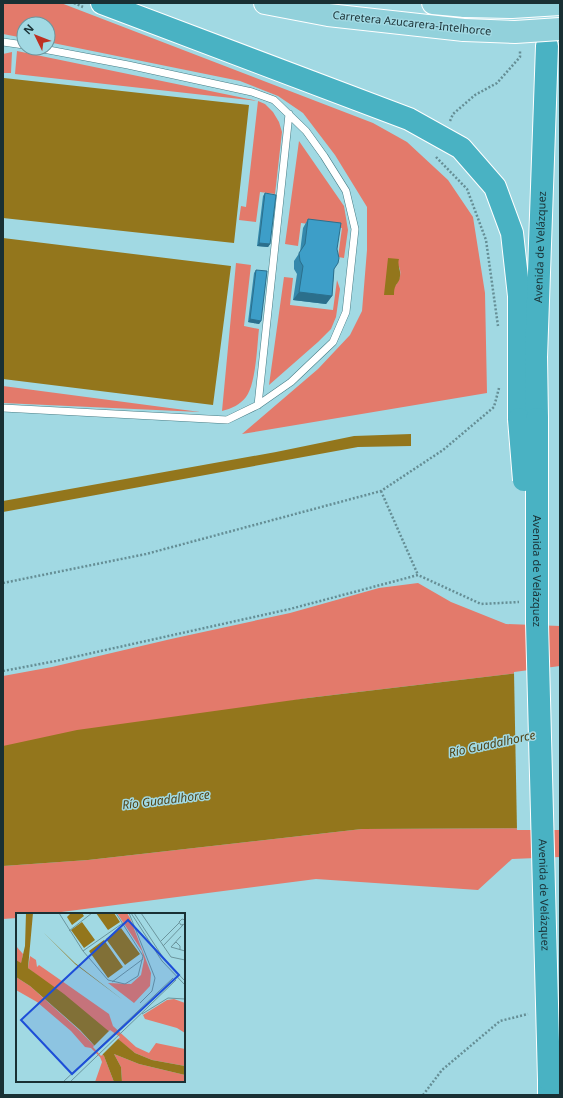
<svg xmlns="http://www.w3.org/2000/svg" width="563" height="1098" font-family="'Noto Sans',sans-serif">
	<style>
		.green { fill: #e37a6b; fill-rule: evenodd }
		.water { fill: #93761c }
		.pier { fill: #a1d9e3 }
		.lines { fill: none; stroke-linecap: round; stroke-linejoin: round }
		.service-casing { stroke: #487d86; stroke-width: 8 }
		.primary-casing { stroke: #fff; stroke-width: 24 }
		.motorway-casing { stroke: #fff; stroke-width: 24 }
		.path { stroke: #658e95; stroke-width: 2.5; stroke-dasharray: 2 2; stroke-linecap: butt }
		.service { stroke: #fff; stroke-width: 7 }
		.primary { stroke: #92d1db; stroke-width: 22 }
		.motorway { stroke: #49b2c3; stroke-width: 22 }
		.primary-bridge-casing { stroke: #fff; stroke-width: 24; stroke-linecap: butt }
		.motorway-bridge-casing { stroke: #fff; stroke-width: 24; stroke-linecap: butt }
		.primary-bridge { stroke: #92d1db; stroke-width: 22 }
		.motorway-bridge { stroke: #49b2c3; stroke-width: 22 }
		.wall { fill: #3488ac }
		.shaded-wall { fill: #2b6f8c }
		.building { fill: #3d9ec8; stroke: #2b6f8c }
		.labels { text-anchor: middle; stroke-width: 3; stroke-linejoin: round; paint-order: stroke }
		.street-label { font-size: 11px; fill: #193034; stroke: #a1d9e3 }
		.water-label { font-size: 12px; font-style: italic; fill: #514113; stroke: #a1d9e3 }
		.inset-road { fill: none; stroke: #6b959d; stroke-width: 1 }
		.view { fill: #1d4ed8; fill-opacity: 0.15; stroke: #1d4ed8; stroke-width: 2 }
		.inset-edge { fill: none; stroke: #193034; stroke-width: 2 }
	</style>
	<rect width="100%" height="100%" fill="#a1d9e3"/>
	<path class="green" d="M 3,3 L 61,3 L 373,123 L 407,142 L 448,180 L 473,217 L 485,293 L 487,393 L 242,434 L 318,369 L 350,335 L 362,311 L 367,250 L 367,207 L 335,155 L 303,113 L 278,96 L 240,81 L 48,42 L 48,24 L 24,24 L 24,38 L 3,34 ZM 388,258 C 391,260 395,261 397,264 C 403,270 400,281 395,286 Z
		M 17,51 L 258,101 L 265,104 L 273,112 L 279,122 L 282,132 L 275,194 L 260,192 L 256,222 L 239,220 L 241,206 L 246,207 L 258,101 L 15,74 Z
		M 12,52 L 11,73 L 3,73 L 3,54 Z
		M 299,141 L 344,206 L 348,230 L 344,258 L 338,257 L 342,228 L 301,223 L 298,246 L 285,244 Z
		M 236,263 L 251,265 L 244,326 L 259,329 C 257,346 256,384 246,397 C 241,404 231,409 222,411 Z
		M 284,277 L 293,278 L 290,305 L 333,310 L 337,280 L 340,289 L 336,317 L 331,329 L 318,342 L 269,385 Z
		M 3,386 L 200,412 L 3,403 Z
		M 418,583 L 451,602 L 506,624 L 560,626 L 560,668 L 308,698 L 3,751 L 3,676 L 52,667 L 171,639 L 290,613 L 379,588 Z
		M 560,828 L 560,857 L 512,859 L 478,890 L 316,879 L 46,914 L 17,914 L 17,918 L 3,919 L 3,866 L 88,860 L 362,829 Z"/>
	<path class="water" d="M 4,78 L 249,105 L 234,243 L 3,218 Z
		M 3,238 L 231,266 L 213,405 L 3,379 Z
		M 388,258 L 399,259 C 397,265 401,270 400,276 C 400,280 398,282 396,285 C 394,288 394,292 394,295 L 384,295 Z
		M 411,434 L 411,446 L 358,447 L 3,512 L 3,501 L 276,452 L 354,436 Z
		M 560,668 L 560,828 L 362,829 L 88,860 L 3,866 L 3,746 L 77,730 L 308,698 Z"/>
	<path class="pier" d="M 560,666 L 560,830 L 517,830 L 514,672 Z"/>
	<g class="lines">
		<defs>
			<path id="service" d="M 3,42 L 24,45
				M 258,405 L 289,114
				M 3,408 L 227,420 L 258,405 L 291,382 L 333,342 L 346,312 L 355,229 L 346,191 L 324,156 L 306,131 L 274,100 L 252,92 L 128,65 L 38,48"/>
			<path id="primary" d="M 265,3 L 328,15 L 464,30
				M 433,3 L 465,6"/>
			<g id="motorway">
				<path d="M 102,3 L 409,119 L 461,148 L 495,187 L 512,233 L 519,296 L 519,419"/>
				<path id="s1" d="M 537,419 L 536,357 L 547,46"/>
				<path d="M 549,1080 L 549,1095"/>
			</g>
		</defs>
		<use href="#service" class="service-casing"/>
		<use href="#primary" class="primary-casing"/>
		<use href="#motorway" class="motorway-casing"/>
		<path class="path" d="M 74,3 L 83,7
			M 450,121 L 453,114 L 475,95 L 497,83 L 520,57 L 520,50
			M 436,157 L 467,189 L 486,240 L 498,326
			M 381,491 L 418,575
			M 3,583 L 146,554 L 381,491 L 443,450 L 494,407 L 499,388
			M 3,671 L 56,661 L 290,609 L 418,575 L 481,604 L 519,602
			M 423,1095 L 442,1070 L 500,1021 L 528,1014"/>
		<use href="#service" class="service"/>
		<use href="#primary" class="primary"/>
		<use href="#motorway" class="motorway"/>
		<defs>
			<path id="primary-bridge" d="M 465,6 L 512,7 L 560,4
				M 464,30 L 515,32 L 560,29"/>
			<g id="motorway-bridge">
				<path d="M 519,419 L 524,480"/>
				<path id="s2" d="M 537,419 L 537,623 L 549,1080"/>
			</g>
		</defs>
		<use href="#primary-bridge" class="primary-bridge-casing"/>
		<use href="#motorway-bridge" class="motorway-bridge-casing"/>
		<use href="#primary-bridge" class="primary-bridge"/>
		<use href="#motorway-bridge" class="motorway-bridge"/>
	</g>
	<path class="wall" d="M 265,193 L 270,244 L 268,247 L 257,246 L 263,196 Z
		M 308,219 L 334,270 L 332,296 L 326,304 L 293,300 L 297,274 L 294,269 L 294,261 L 300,252 L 303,228 Z
		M 256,270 L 261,321 L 259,324 L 248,322 L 254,273 Z"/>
	<path class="shaded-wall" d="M 259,243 L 270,244 L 268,247 L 257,246 Z
		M 299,292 L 332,296 L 326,304 L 293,300 Z
		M 250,319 L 261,321 L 259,324 L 248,322 Z"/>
	<path class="building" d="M 265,193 L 276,195 L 270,244 L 259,243 Z
		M 308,219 L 341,223 L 337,249 L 339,258 L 338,263 L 334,269 L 332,296 L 299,292 L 303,266 L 300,261 L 299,253 L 305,244 Z
		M 256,270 L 267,271 L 261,321 L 250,319 Z"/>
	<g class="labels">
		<g class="street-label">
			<text transform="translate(412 23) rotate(6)" y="4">Carretera Azucarera-Intelhorce</text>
			<text dy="4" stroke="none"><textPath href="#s1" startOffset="172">Avenida de Velázquez</textPath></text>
			<text dy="4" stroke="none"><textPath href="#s2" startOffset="152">Avenida de Velázquez</textPath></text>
			<text dy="4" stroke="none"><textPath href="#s2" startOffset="476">Avenida de Velázquez</textPath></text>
		</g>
		<g class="water-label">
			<text transform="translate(492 744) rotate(-12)" y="4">Río Guadalhorce</text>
			<text transform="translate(166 800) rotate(-7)" y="4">Río Guadalhorce</text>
		</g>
	</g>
	<g transform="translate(16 913)">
		<rect width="169" height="169" fill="#a1d9e3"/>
		<path d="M 101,0 L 111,0 L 114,5 L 135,60 L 134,73 L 118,90 L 92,70 L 115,71 L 125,62 L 128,47 L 126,38 ZM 0,33 L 7,41 L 5,51 L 0,47 ZM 14,43 L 20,47 L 21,54 L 23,52 L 93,101 L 97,113 L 120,134 L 133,140 L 140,130 L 169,136 L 169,153 L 136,147 L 119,140 L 12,55 ZM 0,64 L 14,73 L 64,118 L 88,143 L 98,169 L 79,169 L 86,149 L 84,144 L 75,135 L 69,134 L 55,118 L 21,89 L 0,77 ZM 158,86 L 169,90 L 169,120 L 161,115 L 129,106 L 127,102 L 151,87 ZM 98,141 L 123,151 L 169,162 L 169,169 L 106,169 L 105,154 Z" fill="#e37a6b"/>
		<path d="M 10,0 L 17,0 L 12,55 L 48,81 L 119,140 L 136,147 L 169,153 L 169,162 L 123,151 L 98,141 L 105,154 L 106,169 L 98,169 L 88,143 L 64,117 L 14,73 L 0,64 L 0,47 L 5,50 L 9,33 ZM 55,0 L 66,0 L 68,3 L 56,12 L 51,4 ZM 80,0 L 98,0 L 104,9 L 92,17 ZM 66,9 L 79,27 L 68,35 L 55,17 ZM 105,15 L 124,41 L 109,52 L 90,26 ZM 28,20 L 59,50 L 107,87 L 59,51 ZM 88,27 L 107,54 L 92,65 L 73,38 Z" fill="#93761c"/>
		<path d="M 94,117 L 104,124 L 85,143 L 77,134 Z" fill="#a1d9e3"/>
		<path class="inset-road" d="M 43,0 L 67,38 L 92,67 L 109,71 L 122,63 L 127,43 L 100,0M 113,0 L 139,65 L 136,78 L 124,90M 115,0 L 146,48 L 169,72M 118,0 L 148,46 L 169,68M 125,0 L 155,44 L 169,47M 169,7 L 166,6 L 163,9 L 165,12 L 169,11M 53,18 L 76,0M 165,23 L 155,34 L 169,38M 145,28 L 163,10M 158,31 L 160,29 L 164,33 L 164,37M 147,33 L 167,12M 67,38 L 107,10M 96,69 L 127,46M 126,101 L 152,85 L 169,86M 47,169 L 157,65M 54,169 L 160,67"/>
		<path class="view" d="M 112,7 L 163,62 L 56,161 L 5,107 Z"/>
		<rect width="169" height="169" class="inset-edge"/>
	</g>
	<rect width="563" height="1098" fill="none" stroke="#193034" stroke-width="8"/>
	<g transform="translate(36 36) rotate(313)"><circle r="19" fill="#a1d9e3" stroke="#6b959d"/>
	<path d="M0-3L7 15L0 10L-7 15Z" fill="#bd3022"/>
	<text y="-6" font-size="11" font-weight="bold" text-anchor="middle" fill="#193034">N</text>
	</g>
</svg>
